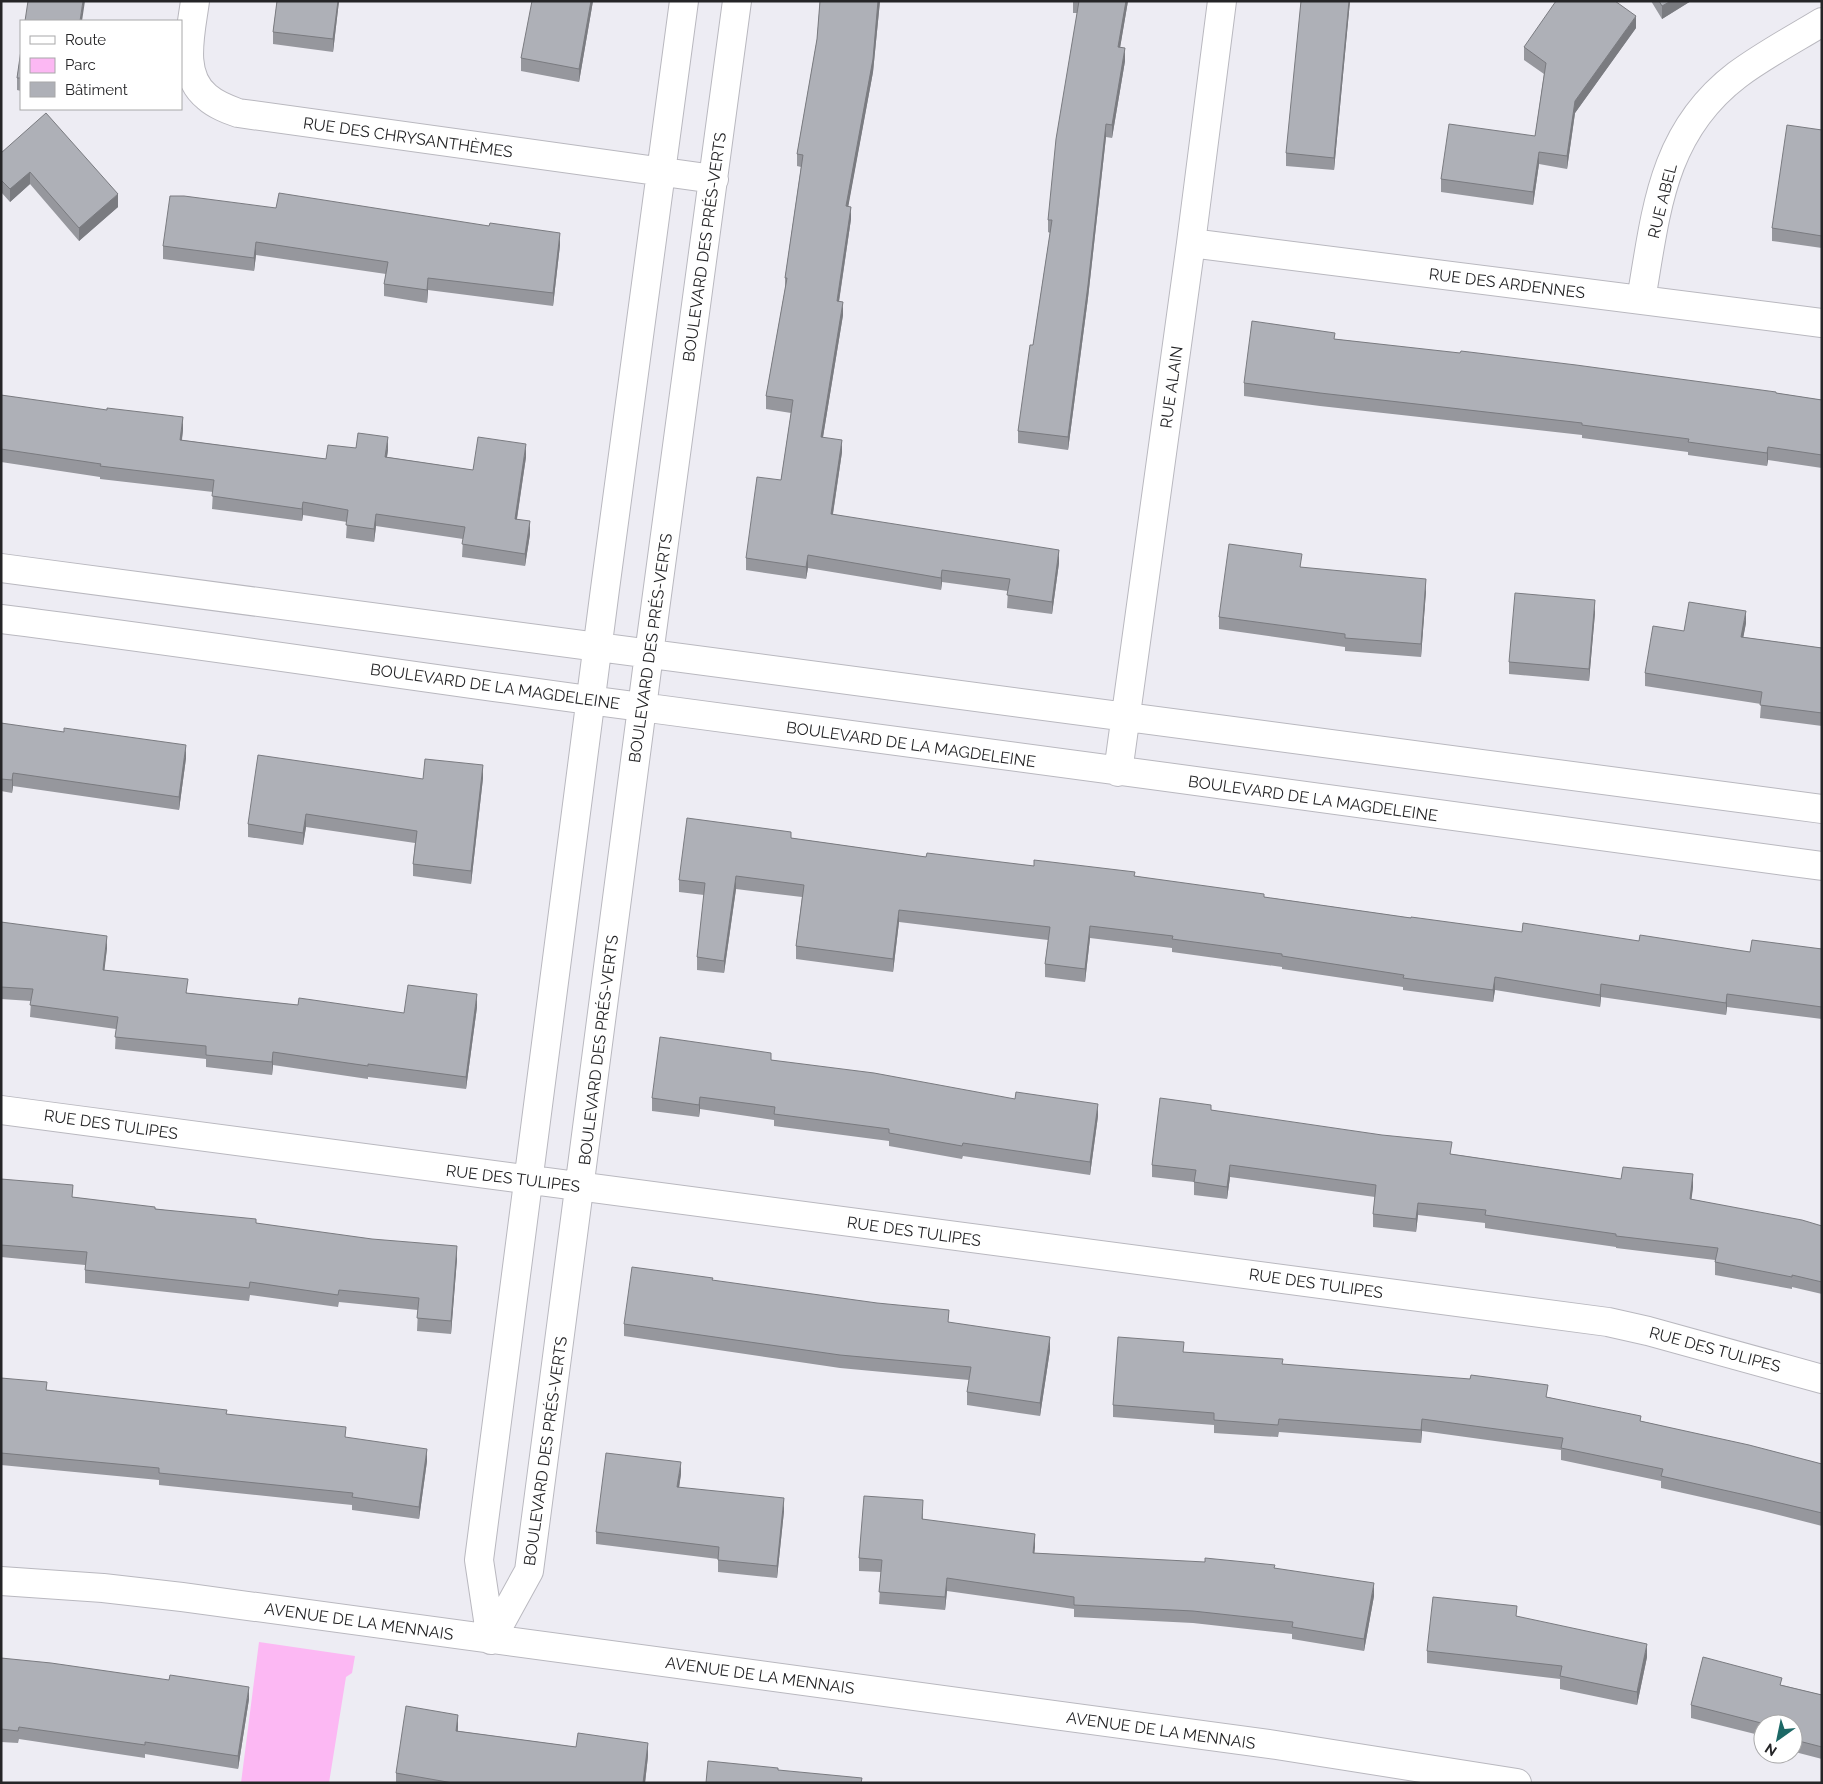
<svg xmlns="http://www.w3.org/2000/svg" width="1823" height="1784" font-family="Raleway,sans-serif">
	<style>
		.green { fill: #fcb8f3 }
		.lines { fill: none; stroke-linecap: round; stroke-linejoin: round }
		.street-casing { stroke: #b9b8bf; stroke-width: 30 }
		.street { stroke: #fff; stroke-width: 28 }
		.wall { fill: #96979d }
		.shaded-wall { fill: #7a7b80 }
		.building { fill: #aeb0b7; stroke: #7a7b80 }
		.labels { text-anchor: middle; stroke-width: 4.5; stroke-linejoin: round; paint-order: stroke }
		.street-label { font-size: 16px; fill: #252527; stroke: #fff }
	</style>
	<rect width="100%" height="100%" fill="#edecf3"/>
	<path class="green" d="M 259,1642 L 355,1656 L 352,1673 L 346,1677 L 329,1783 L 241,1783 Z"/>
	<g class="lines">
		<defs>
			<path id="street" d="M 195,1 C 191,32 179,75 207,97 C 216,105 227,109 238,113 L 714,179
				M 1191,243 L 1822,323
				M 1641,300 C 1656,213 1661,133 1737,75 C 1764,55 1794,39 1822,22
				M 1,568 L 1822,809
				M 1,619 C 215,646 428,679 641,707 C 1035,759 1428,812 1822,866
				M 1118,772 L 1191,243 L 1222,1
				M 1,1110 L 1608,1322 L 1648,1331 L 1822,1379
				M 1,1581 L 103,1588 L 182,1597 L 1276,1745 L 1517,1783
				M 491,1640 L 529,1571 L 649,654 L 737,1
				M 491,1640 L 479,1560 L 605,589 L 684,1"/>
		</defs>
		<use href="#street" class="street-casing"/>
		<use href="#street" class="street"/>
	</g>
	<path class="wall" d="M 277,1 L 339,1 L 333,52 L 273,44 L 273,32 Z
		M 593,1 L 579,82 L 521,71 L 521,58 Z
		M 820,1 L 880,1 L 873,72 L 848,206 L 851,219 L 839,302 L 843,315 L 823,437 L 842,452 L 833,514 L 1059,563 L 1052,614 L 1007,608 L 1008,591 L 942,582 L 941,590 L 808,568 L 806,579 L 746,570 L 746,558 L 781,480 L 791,413 L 766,409 L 766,396 L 785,289 L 785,278 L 801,167 L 797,166 L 797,154 L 817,39 Z
		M 1073,1 L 1128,1 L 1120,47 L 1125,61 L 1112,138 L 1106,137 L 1088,298 L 1068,450 L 1018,443 L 1018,431 L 1033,345 L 1050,233 L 1048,232 L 1048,220 L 1077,13 L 1073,13 Z
		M 1350,1 L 1334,170 L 1286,166 L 1286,153 Z
		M 1651,1 L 1691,1 L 1662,19 Z
		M 1636,28 L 1575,113 L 1567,169 L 1539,164 L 1533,205 L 1441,192 L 1441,179 L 1535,136 L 1544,74 L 1524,60 L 1524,47 Z
		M 21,50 L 21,91 L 17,90 L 17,78 Z
		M 1822,130 L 1822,248 L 1772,241 L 1772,228 Z
		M 1,153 L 118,207 L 79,241 L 30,184 L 10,202 L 1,192 Z
		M 276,208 L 560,245 L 553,306 L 428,290 L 427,303 L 384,296 L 384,284 L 386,274 L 256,255 L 254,271 L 163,259 L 163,246 Z
		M 1335,339 L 1776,393 L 1822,400 L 1822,468 L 1768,460 L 1767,466 L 1688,455 L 1688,452 L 1582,438 L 1582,435 L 1320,406 L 1244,396 L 1244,383 Z
		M 1,395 L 183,430 L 182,440 L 326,459 L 356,448 L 388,450 L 387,457 L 473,470 L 526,457 L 517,519 L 530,534 L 525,566 L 462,557 L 463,539 L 376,526 L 374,542 L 346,538 L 347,522 L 303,515 L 302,521 L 212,509 L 213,492 L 100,479 L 100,477 L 1,462 Z
		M 1302,567 L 1426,591 L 1421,657 L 1345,651 L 1345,647 L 1219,629 L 1219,617 Z
		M 1595,613 L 1589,681 L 1509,674 L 1509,662 Z
		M 1746,623 L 1743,637 L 1822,648 L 1822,726 L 1760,718 L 1761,704 L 1645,686 L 1645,673 L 1684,631 Z
		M 1,723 L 186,758 L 179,810 L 13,786 L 12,793 L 1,791 Z
		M 483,778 L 471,884 L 413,876 L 413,864 L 415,843 L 306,827 L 303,845 L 248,837 L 248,824 L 423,779 Z
		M 791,838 L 926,857 L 1034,866 L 1135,876 L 1264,897 L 1411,918 L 1522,932 L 1639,941 L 1750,952 L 1822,949 L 1822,1019 L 1727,1007 L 1726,1015 L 1601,997 L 1600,1007 L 1495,990 L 1493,1002 L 1403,990 L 1403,987 L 1282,969 L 1282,967 L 1172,952 L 1172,948 L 1090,938 L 1085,982 L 1045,977 L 1045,964 L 1048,940 L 899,922 L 893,972 L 796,959 L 796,946 L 802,897 L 736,889 L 724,973 L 697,970 L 697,957 L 704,895 L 679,892 L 679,880 Z
		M 1,922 L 107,948 L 104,970 L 188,993 L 298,1005 L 404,1013 L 477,1007 L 466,1089 L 368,1077 L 368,1079 L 273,1065 L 272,1075 L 206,1067 L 206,1059 L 115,1049 L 116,1029 L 30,1017 L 31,1001 L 1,999 Z
		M 771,1060 L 1098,1116 L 1090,1175 L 963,1156 L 962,1159 L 889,1146 L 889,1141 L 774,1126 L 774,1120 L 700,1109 L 699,1117 L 652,1111 L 652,1098 Z
		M 1211,1110 L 1452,1154 L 1621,1179 L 1693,1187 L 1691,1199 L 1822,1226 L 1822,1294 L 1792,1287 L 1792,1289 L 1715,1275 L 1715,1260 L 1616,1248 L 1616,1247 L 1485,1228 L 1485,1223 L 1418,1215 L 1416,1232 L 1373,1227 L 1373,1214 L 1375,1197 L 1230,1177 L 1227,1199 L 1194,1195 L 1194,1182 L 1152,1177 L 1152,1165 Z
		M 1,1179 L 73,1197 L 256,1223 L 457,1259 L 451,1334 L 417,1331 L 418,1310 L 339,1302 L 338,1307 L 250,1295 L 249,1301 L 85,1283 L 85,1265 L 1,1257 Z
		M 713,1281 L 949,1322 L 1050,1350 L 1040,1416 L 967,1405 L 967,1392 L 969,1380 L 840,1368 L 624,1336 L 624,1324 Z
		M 1184,1352 L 1548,1397 L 1641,1421 L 1822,1464 L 1822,1526 L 1759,1510 L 1661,1488 L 1661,1481 L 1561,1460 L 1561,1450 L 1422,1431 L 1421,1443 L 1279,1432 L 1278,1437 L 1214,1433 L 1214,1425 L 1113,1417 L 1113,1405 Z
		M 1,1378 L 47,1390 L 227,1414 L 346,1438 L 427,1461 L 419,1519 L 352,1510 L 352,1505 L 159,1485 L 159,1480 L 1,1465 Z
		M 681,1474 L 679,1488 L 784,1511 L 777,1578 L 718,1572 L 718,1559 L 596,1544 L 596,1532 Z
		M 923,1513 L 923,1519 L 1035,1547 L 1034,1553 L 1275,1568 L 1374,1596 L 1364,1651 L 1292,1639 L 1292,1634 L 1193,1623 L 1074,1617 L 1074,1609 L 947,1591 L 945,1610 L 879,1604 L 881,1572 L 859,1571 L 859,1558 Z
		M 1517,1616 L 1647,1657 L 1637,1705 L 1560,1689 L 1560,1679 L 1427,1663 L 1427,1651 Z
		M 1,1658 L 249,1699 L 238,1769 L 145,1754 L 145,1758 L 19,1739 L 18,1743 L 1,1742 Z
		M 1782,1685 L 1822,1695 L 1822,1759 L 1795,1752 L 1795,1744 L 1793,1744 L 1793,1724 L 1763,1724 L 1763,1736 L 1691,1718 L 1691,1705 Z
		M 458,1727 L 458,1731 L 576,1747 L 648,1756 L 645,1783 L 396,1783 L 396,1773 Z"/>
	<path class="shaded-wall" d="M 83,1 L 85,1 L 82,21 L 80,21 Z
		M 338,1 L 339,1 L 333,52 L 333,39 Z
		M 591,1 L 593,1 L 579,82 L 579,69 Z
		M 878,1 L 880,1 L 873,72 L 846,219 L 846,206 Z
		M 1126,1 L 1128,1 L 1118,60 L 1118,47 Z
		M 1349,1 L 1350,1 L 1334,170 L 1334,158 Z
		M 1671,1 L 1691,1 L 1662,19 L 1662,6 Z
		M 1636,16 L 1636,28 L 1575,113 L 1567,169 L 1567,156 L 1575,101 Z
		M 1125,48 L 1125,61 L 1112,138 L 1112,125 Z
		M 1106,124 L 1106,137 L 1088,298 L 1068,450 L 1068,437 Z
		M 1539,152 L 1539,164 L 1533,205 L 1533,192 Z
		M 30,172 L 30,184 L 10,202 L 10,189 Z
		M 118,194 L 118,207 L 79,241 L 79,228 Z
		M 851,207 L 851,219 L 837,314 L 837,301 Z
		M 560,233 L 560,245 L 553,306 L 553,293 Z
		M 256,242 L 256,255 L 254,271 L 254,258 Z
		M 428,278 L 428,290 L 427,303 L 427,290 Z
		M 843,302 L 843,315 L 821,449 L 821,437 Z
		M 183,417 L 183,430 L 180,452 L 180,440 Z
		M 388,437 L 388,450 L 385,469 L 385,457 Z
		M 842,440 L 842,452 L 831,526 L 831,514 Z
		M 526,444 L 526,457 L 515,531 L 515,519 Z
		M 1768,447 L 1768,460 L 1767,466 L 1767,453 Z
		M 303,502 L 303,515 L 302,521 L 302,509 Z
		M 376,514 L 376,526 L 374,542 L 374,529 Z
		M 530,521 L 530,534 L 525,566 L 525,554 Z
		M 1059,550 L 1059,563 L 1052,614 L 1052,602 Z
		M 808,555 L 808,568 L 806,579 L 806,567 Z
		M 942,570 L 942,582 L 941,590 L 941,578 Z
		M 1426,579 L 1426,591 L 1421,657 L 1421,644 Z
		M 1595,600 L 1595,613 L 1589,681 L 1589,669 Z
		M 1746,611 L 1746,623 L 1741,650 L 1741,637 Z
		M 186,745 L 186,758 L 179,810 L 179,797 Z
		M 483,765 L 483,778 L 471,884 L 471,871 Z
		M 13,773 L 13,786 L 12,793 L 12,780 Z
		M 306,814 L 306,827 L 303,845 L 303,833 Z
		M 736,876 L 736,889 L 724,973 L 724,961 Z
		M 899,910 L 899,922 L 893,972 L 893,959 Z
		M 1090,926 L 1090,938 L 1085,982 L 1085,969 Z
		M 107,936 L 107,948 L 103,983 L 103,970 Z
		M 1495,977 L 1495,990 L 1493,1002 L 1493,990 Z
		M 1601,984 L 1601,997 L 1600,1007 L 1600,995 Z
		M 477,994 L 477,1007 L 466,1089 L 466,1077 Z
		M 1727,994 L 1727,1007 L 1726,1015 L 1726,1003 Z
		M 273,1052 L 273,1065 L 272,1075 L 272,1062 Z
		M 700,1097 L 700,1109 L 699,1117 L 699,1105 Z
		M 1098,1104 L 1098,1116 L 1090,1175 L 1090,1162 Z
		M 1230,1165 L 1230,1177 L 1227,1199 L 1227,1187 Z
		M 1693,1174 L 1693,1187 L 1690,1212 L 1690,1199 Z
		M 1418,1203 L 1418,1215 L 1416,1232 L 1416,1219 Z
		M 457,1246 L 457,1259 L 451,1334 L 451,1321 Z
		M 1050,1337 L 1050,1350 L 1040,1416 L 1040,1403 Z
		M 1422,1419 L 1422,1431 L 1421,1443 L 1421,1430 Z
		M 427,1449 L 427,1461 L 419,1519 L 419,1507 Z
		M 681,1462 L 681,1474 L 677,1500 L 677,1487 Z
		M 784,1498 L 784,1511 L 777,1578 L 777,1566 Z
		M 1035,1534 L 1035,1547 L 1033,1566 L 1033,1553 Z
		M 947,1578 L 947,1591 L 945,1610 L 945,1597 Z
		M 1374,1583 L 1374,1596 L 1364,1651 L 1364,1639 Z
		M 1647,1644 L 1647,1657 L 1637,1705 L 1637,1692 Z
		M 249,1687 L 249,1699 L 238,1769 L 238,1756 Z
		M 458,1715 L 458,1727 L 456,1743 L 456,1731 Z
		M 648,1743 L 648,1756 L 645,1783 L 643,1783 Z"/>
	<path class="building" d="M 28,1 L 83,1 L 80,21 L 25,21 Z
		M 277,1 L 338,1 L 333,39 L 273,32 Z
		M 532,1 L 591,1 L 579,69 L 521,58 Z
		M 820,1 L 878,1 L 873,59 L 846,206 L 851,207 L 837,301 L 843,302 L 821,437 L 842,440 L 831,514 L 1059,550 L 1052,602 L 1007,595 L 1010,579 L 942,570 L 941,578 L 808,555 L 806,567 L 746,558 L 757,477 L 781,480 L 793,400 L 766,396 L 787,278 L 785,278 L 803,155 L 797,154 L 817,39 Z
		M 1079,1 L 1126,1 L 1118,47 L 1125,48 L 1112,125 L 1106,124 L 1088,285 L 1068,437 L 1018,431 L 1030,345 L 1033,345 L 1052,220 L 1048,220 L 1056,139 Z
		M 1301,1 L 1349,1 L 1334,158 L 1286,153 Z
		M 1556,1 L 1615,1 L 1636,16 L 1575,101 L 1567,156 L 1539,152 L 1533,192 L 1441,179 L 1449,124 L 1535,136 L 1546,63 L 1524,47 Z
		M 1659,1 L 1671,1 L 1662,6 Z
		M 21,50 L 21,78 L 17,78 Z
		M 46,113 L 118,194 L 79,228 L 30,172 L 10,189 L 1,180 L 1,153 Z
		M 1787,125 L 1822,130 L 1822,236 L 1772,228 Z
		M 279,193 L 489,226 L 490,223 L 560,233 L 553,293 L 428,278 L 427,290 L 384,284 L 388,262 L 256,242 L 254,258 L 163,246 L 170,196 L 184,196 L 276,208 Z
		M 1252,321 L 1335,333 L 1334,339 L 1460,353 L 1461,351 L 1576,365 L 1776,392 L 1776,393 L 1822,400 L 1822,455 L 1768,447 L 1767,453 L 1688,442 L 1689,439 L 1582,425 L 1582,423 L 1320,393 L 1244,383 Z
		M 1,395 L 107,410 L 107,408 L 183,417 L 180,440 L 326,459 L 328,445 L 356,448 L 358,433 L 388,437 L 385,457 L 473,470 L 478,437 L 526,444 L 515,519 L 530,521 L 525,554 L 462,544 L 465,527 L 376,514 L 374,529 L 346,525 L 348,510 L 303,502 L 302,509 L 212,496 L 214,480 L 100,466 L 101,464 L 1,449 Z
		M 1229,544 L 1302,554 L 1300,567 L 1426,579 L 1421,644 L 1345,638 L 1345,634 L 1219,617 Z
		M 1515,593 L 1595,600 L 1589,669 L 1509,662 Z
		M 1689,602 L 1746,611 L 1741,637 L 1822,648 L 1822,713 L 1760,705 L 1762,692 L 1645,673 L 1653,626 L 1684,631 Z
		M 1,723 L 64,732 L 64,728 L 186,745 L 179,797 L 13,773 L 12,780 L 1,779 Z
		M 258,755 L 423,779 L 425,759 L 483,765 L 471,871 L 413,864 L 417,831 L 306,814 L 303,833 L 248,824 Z
		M 687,818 L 791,832 L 791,838 L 926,857 L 927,853 L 1034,866 L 1034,860 L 1135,872 L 1134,876 L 1264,894 L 1264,897 L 1411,918 L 1411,917 L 1522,932 L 1523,923 L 1639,941 L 1640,935 L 1750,952 L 1752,940 L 1822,949 L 1822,1007 L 1727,994 L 1726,1003 L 1601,984 L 1600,995 L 1495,977 L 1493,990 L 1403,978 L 1404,975 L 1282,956 L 1282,954 L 1172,939 L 1173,936 L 1090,926 L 1085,969 L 1045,964 L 1050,927 L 899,910 L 893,959 L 796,946 L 804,885 L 736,876 L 724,961 L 697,957 L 705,883 L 679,880 Z
		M 1,922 L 107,936 L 103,970 L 188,979 L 186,993 L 298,1005 L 299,998 L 404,1013 L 408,985 L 477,994 L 466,1077 L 368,1064 L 368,1066 L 273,1052 L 272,1062 L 206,1055 L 206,1046 L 115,1037 L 118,1017 L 30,1005 L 33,989 L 1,987 Z
		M 660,1037 L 771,1053 L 771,1060 L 874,1073 L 1015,1099 L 1016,1092 L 1098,1104 L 1090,1162 L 963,1143 L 962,1146 L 889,1133 L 889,1129 L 774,1114 L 775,1107 L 700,1097 L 699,1105 L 652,1098 Z
		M 1160,1098 L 1211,1105 L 1211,1110 L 1382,1135 L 1452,1142 L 1450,1154 L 1621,1179 L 1623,1167 L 1693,1174 L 1690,1199 L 1802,1220 L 1822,1226 L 1822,1282 L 1792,1275 L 1792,1277 L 1715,1262 L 1718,1248 L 1616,1236 L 1616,1234 L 1485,1215 L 1486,1210 L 1418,1203 L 1416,1219 L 1373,1214 L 1376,1185 L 1230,1165 L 1227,1187 L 1194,1182 L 1196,1170 L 1152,1165 Z
		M 1,1179 L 73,1185 L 72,1197 L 155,1207 L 155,1209 L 256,1219 L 256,1223 L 372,1239 L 457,1246 L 451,1321 L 417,1318 L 419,1298 L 339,1290 L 338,1295 L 250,1282 L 249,1288 L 85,1270 L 87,1252 L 1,1245 Z
		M 632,1267 L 713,1278 L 712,1280 L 877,1303 L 949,1310 L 948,1322 L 1050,1337 L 1040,1403 L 967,1392 L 971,1367 L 840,1355 L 624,1324 Z
		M 1118,1337 L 1184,1342 L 1183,1352 L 1283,1359 L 1282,1364 L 1470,1379 L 1471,1375 L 1548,1385 L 1546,1397 L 1641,1416 L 1640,1421 L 1749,1445 L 1822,1464 L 1822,1513 L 1759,1498 L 1661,1476 L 1663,1469 L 1561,1448 L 1563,1438 L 1422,1419 L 1421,1430 L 1279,1419 L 1278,1425 L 1214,1420 L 1214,1413 L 1113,1405 Z
		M 1,1378 L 47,1382 L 46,1390 L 227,1410 L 226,1414 L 346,1427 L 345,1437 L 427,1449 L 419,1507 L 352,1497 L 353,1493 L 159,1473 L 159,1468 L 1,1453 Z
		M 606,1453 L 681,1462 L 677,1487 L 784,1498 L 777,1566 L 718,1560 L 719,1547 L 596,1532 Z
		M 864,1496 L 923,1500 L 922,1519 L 1035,1534 L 1033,1553 L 1205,1562 L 1205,1558 L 1275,1565 L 1274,1568 L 1374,1583 L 1364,1639 L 1292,1627 L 1293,1622 L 1193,1611 L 1074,1605 L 1074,1597 L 947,1578 L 945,1597 L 879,1592 L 882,1560 L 859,1558 Z
		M 1433,1597 L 1517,1606 L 1516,1616 L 1647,1644 L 1637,1692 L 1560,1676 L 1562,1666 L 1427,1651 Z
		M 1703,1657 L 1782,1678 L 1780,1685 L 1822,1695 L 1822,1747 L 1795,1740 L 1797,1732 L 1793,1731 L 1793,1724 L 1765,1724 L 1691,1705 Z
		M 1,1658 L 51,1663 L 169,1680 L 170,1675 L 249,1687 L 238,1756 L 145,1742 L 145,1745 L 19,1727 L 18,1731 L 1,1729 Z
		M 406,1706 L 458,1715 L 456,1731 L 576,1747 L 578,1733 L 648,1743 L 643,1783 L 453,1783 L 396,1773 Z
		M 708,1761 L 778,1768 L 778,1770 L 862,1778 L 861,1783 L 706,1783 Z"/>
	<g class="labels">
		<g class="street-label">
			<text transform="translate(408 137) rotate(8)" y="6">RUE DES CHRYSANTHÈMES</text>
			<text transform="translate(1662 201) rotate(-76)" y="6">RUE ABEL</text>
			<text transform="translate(704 247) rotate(-82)" y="6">BOULEVARD DES PRÉS-VERTS</text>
			<text transform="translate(1507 283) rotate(7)" y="6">RUE DES ARDENNES</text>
			<text transform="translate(1171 387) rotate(-82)" y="6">RUE ALAIN</text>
			<text transform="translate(650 648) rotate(-82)" y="6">BOULEVARD DES PRÉS-VERTS</text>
			<text transform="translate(495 686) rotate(8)" y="6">BOULEVARD DE LA MAGDELEINE</text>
			<text transform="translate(911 744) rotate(8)" y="6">BOULEVARD DE LA MAGDELEINE</text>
			<text transform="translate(1313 798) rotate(8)" y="6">BOULEVARD DE LA MAGDELEINE</text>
			<text transform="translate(598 1050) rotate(-83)" y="6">BOULEVARD DES PRÉS-VERTS</text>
			<text transform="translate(111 1124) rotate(8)" y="6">RUE DES TULIPES</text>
			<text transform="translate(513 1178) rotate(7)" y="6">RUE DES TULIPES</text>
			<text transform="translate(914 1231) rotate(8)" y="6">RUE DES TULIPES</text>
			<text transform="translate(1316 1283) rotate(8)" y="6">RUE DES TULIPES</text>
			<text transform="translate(1715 1349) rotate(15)" y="6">RUE DES TULIPES</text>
			<text transform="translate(545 1451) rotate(-82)" y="6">BOULEVARD DES PRÉS-VERTS</text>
			<text transform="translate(359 1621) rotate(8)" y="6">AVENUE DE LA MENNAIS</text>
			<text transform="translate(760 1675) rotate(8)" y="6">AVENUE DE LA MENNAIS</text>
			<text transform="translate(1161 1730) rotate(8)" y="6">AVENUE DE LA MENNAIS</text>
		</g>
	</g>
	<rect width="1823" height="1784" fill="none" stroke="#252527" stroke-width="5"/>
	<rect x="20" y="20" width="162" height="90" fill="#ffffff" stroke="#a8a8a9"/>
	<rect x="30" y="36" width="25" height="8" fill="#ffffff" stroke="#a8a8a9"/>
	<text x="65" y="45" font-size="15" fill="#252527">Route</text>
	<rect x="30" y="58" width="25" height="15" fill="#fcb8f3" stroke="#a8a8a9"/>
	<text x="65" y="70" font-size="15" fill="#252527">Parc</text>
	<rect x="30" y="82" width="25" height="15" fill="#aeb0b7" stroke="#a8a8a9"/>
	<text x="65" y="95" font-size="15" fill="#252527">Bâtiment</text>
	<g transform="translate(1778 1739) rotate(213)"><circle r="24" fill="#ffffff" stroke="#a8a8a9"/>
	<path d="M0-4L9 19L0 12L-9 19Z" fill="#1c6866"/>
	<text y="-8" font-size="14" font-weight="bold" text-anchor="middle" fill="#252527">N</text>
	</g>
</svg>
